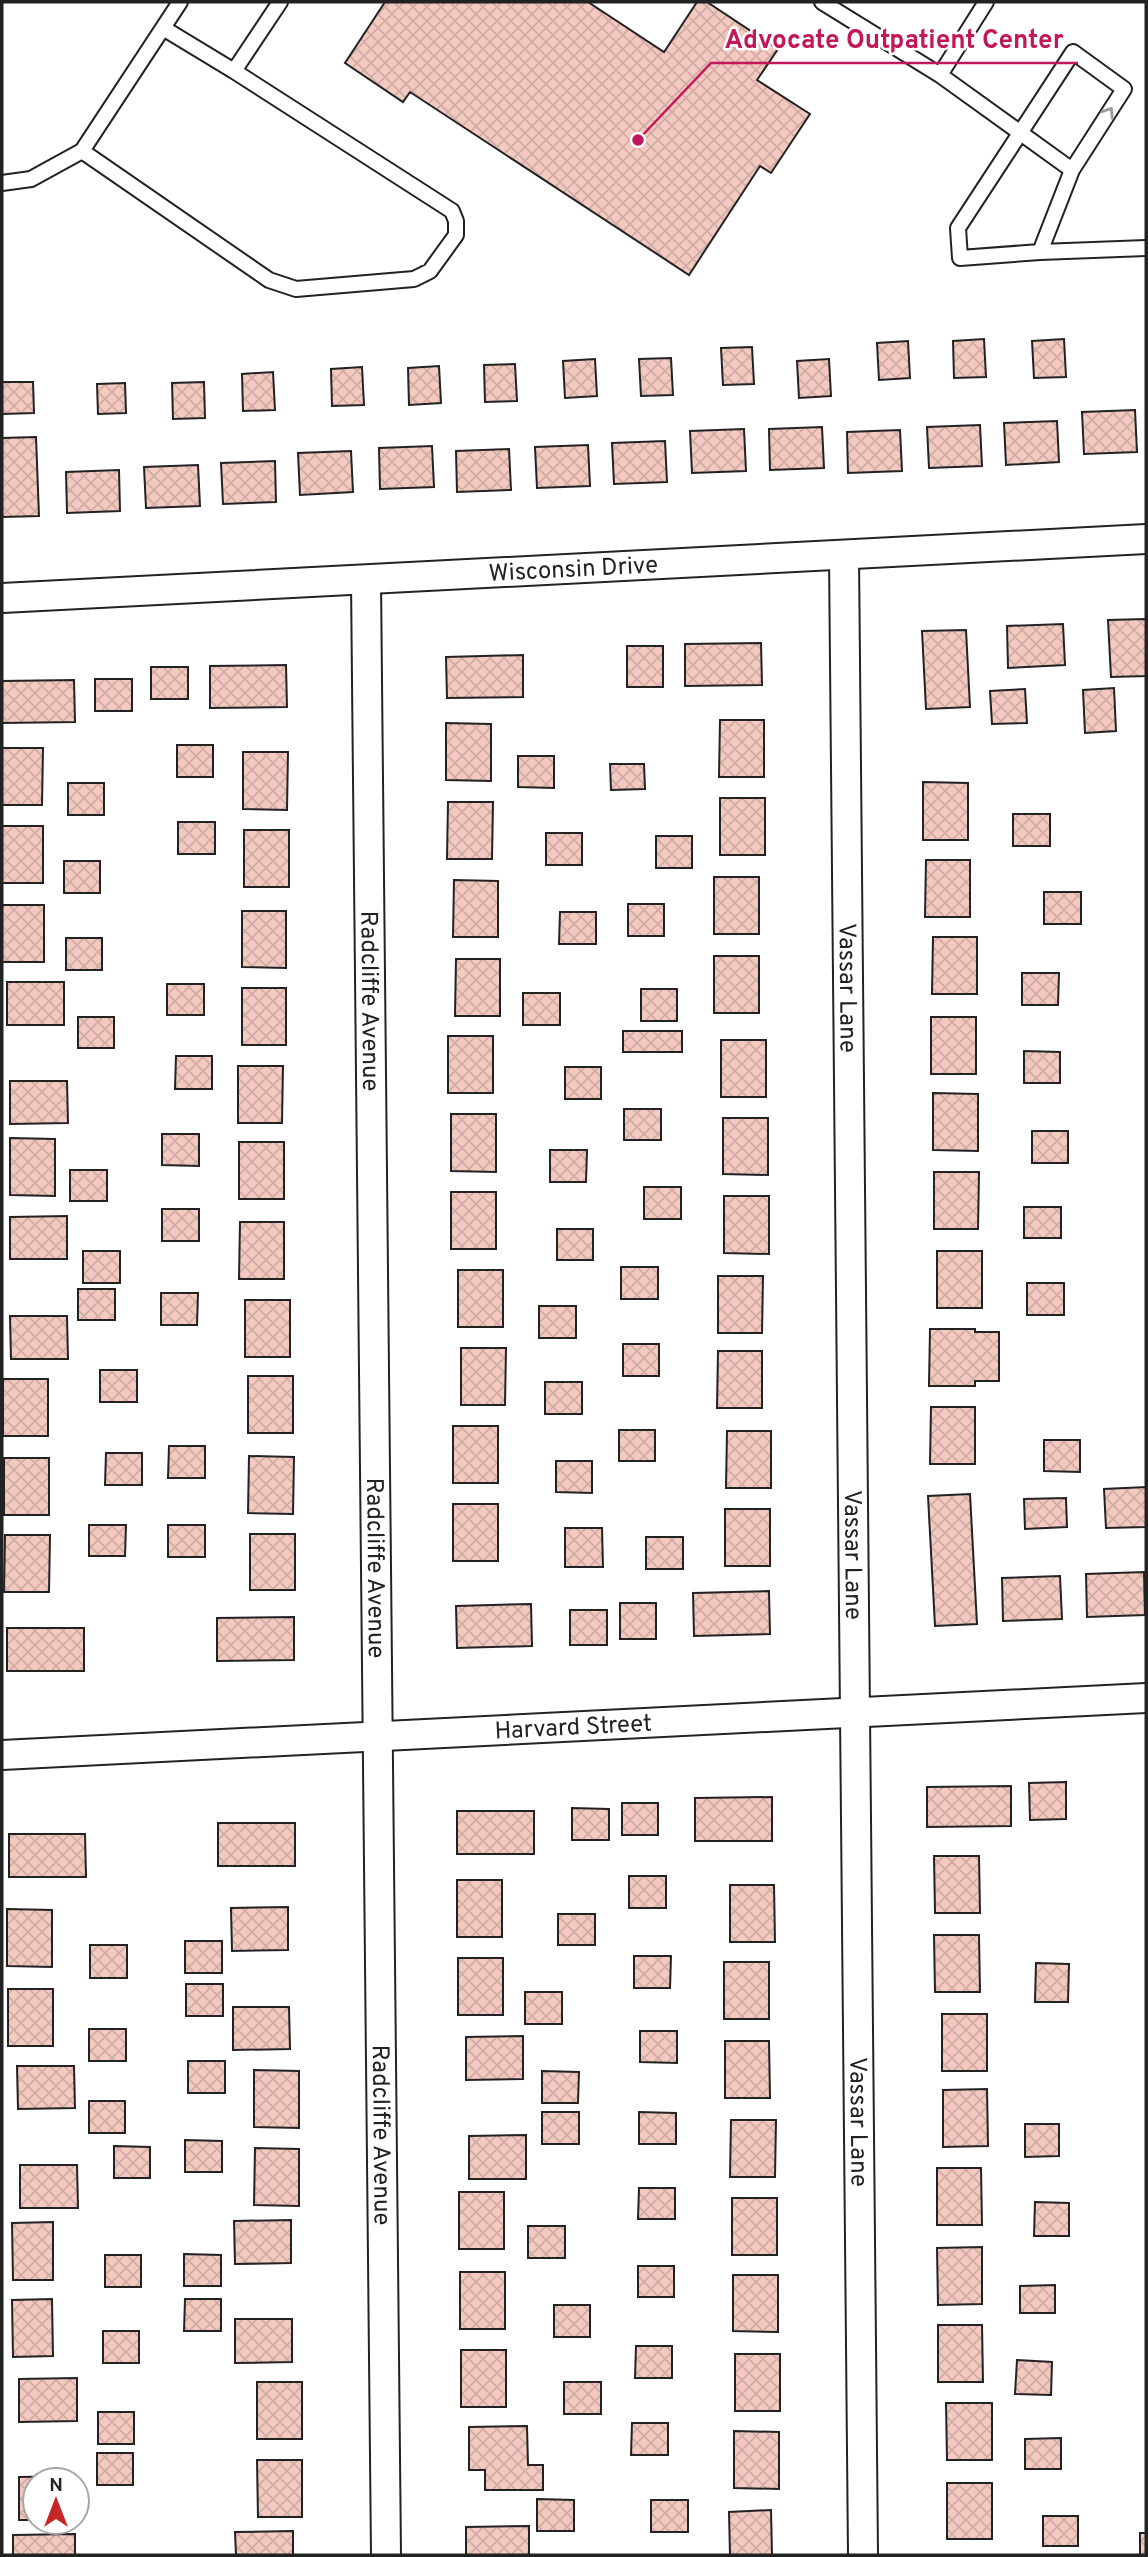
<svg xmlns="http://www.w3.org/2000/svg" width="1148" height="2557" font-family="Overpass,sans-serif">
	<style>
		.building { fill: url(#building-cross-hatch); stroke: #222; stroke-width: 2 }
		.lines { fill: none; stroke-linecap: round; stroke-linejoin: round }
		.lane-casing { stroke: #222; stroke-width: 18 }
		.street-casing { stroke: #222; stroke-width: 32 }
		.lane { stroke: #fff; stroke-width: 14 }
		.street { stroke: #fff; stroke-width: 28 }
		.oneway { stroke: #9c9c9c }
		.labels { text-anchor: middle; stroke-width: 5; stroke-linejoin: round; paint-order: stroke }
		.street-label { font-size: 24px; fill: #222; stroke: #fff }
		.leader { fill: none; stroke: #c2185b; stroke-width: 2.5 }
		.callout-dot { fill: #c2185b; stroke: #fff; stroke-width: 2.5 }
		.callout-label { font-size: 26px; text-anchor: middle; font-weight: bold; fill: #c2185b; stroke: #fff; stroke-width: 5; stroke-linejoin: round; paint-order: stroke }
	</style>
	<defs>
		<pattern id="building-cross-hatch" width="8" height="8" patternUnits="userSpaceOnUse" patternTransform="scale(1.75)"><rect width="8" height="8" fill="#f3c9c0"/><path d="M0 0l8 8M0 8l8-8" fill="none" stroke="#d0aca5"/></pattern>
	</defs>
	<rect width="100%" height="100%" fill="#fff"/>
	<path class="building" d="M 385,2 L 588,2 L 664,52 L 697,2 L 707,2 L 778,49 L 757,80 L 810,114 L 771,173 L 760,166 L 689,275 L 410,92 L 403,102 L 345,63 Z
		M 984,339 L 986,377 L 954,378 L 953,341 Z
		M 1064,339 L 1066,377 L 1034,378 L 1032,341 Z
		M 908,341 L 910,378 L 879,380 L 877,343 Z
		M 752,347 L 754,384 L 723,385 L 721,348 Z
		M 671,358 L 673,395 L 641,396 L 639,359 Z
		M 595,359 L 597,396 L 565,398 L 563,361 Z
		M 829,359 L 831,396 L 799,398 L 797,361 Z
		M 515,364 L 517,401 L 485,402 L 484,365 Z
		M 439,366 L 441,403 L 409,405 L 408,368 Z
		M 362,367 L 364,405 L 332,406 L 331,369 Z
		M 273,372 L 275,410 L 243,411 L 242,374 Z
		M 2,382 L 33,382 L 34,413 L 2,414 Z
		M 204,382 L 205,418 L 173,419 L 172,383 Z
		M 125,383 L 126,413 L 98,414 L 97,384 Z
		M 1135,410 L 1137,452 L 1084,454 L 1082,412 Z
		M 1057,421 L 1059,462 L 1006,465 L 1004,423 Z
		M 980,425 L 982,466 L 929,468 L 927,427 Z
		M 822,427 L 824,468 L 770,470 L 769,429 Z
		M 744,429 L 746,471 L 692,473 L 690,431 Z
		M 900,430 L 902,471 L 848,473 L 847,432 Z
		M 36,437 L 39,516 L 2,517 L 2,438 Z
		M 665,441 L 667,482 L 614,484 L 612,443 Z
		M 588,445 L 590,486 L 537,488 L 535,447 Z
		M 432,446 L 434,487 L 380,489 L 379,448 Z
		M 509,449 L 511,490 L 457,492 L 456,451 Z
		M 351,451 L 353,492 L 300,495 L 298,453 Z
		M 275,461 L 276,502 L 223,504 L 221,463 Z
		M 198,465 L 200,506 L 146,508 L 144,467 Z
		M 119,470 L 120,511 L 67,513 L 66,472 Z
		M 1146,619 L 1146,676 L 1111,677 L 1108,620 Z
		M 1063,624 L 1065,665 L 1008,668 L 1007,626 Z
		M 966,630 L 970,707 L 926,709 L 922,631 Z
		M 761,643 L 762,685 L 685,686 L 685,644 Z
		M 627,646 L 663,646 L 663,687 L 627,687 Z
		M 523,655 L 523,697 L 447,698 L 446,657 Z
		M 286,665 L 287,707 L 210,708 L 210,666 Z
		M 151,667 L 188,667 L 188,699 L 151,699 Z
		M 95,679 L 132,679 L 132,711 L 95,711 Z
		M 74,680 L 75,722 L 2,723 L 2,681 Z
		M 1114,688 L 1116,731 L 1085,733 L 1083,690 Z
		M 1025,689 L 1027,723 L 992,724 L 990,691 Z
		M 720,720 L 764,720 L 764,777 L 719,777 Z
		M 446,723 L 491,724 L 491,781 L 446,780 Z
		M 177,745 L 213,745 L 213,777 L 177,777 Z
		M 2,748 L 43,748 L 42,805 L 2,805 Z
		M 243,752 L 288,752 L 287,810 L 243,809 Z
		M 518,756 L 554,756 L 554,788 L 518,787 Z
		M 610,764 L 644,764 L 645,789 L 611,790 Z
		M 923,782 L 968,783 L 968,840 L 923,840 Z
		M 68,783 L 104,783 L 104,815 L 68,815 Z
		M 720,798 L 765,798 L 765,855 L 720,855 Z
		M 448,802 L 493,802 L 492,859 L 447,859 Z
		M 1013,814 L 1050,814 L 1050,846 L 1013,846 Z
		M 178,822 L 215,822 L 215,854 L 178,854 Z
		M 2,826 L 43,826 L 43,883 L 2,883 Z
		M 244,830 L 289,830 L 289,887 L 244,887 Z
		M 546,833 L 582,833 L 582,865 L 546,865 Z
		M 656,836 L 692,836 L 692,868 L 656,868 Z
		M 926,860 L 970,860 L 970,917 L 925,917 Z
		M 64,861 L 100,861 L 100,893 L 64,893 Z
		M 714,877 L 759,877 L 759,934 L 714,934 Z
		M 454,880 L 498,881 L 498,937 L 453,937 Z
		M 1044,892 L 1081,892 L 1081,924 L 1044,924 Z
		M 628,904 L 664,904 L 664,936 L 628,936 Z
		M 2,905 L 44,905 L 44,962 L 2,962 Z
		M 242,911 L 286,911 L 286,968 L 242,967 Z
		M 560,912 L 596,912 L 596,944 L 559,944 Z
		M 933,937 L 977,937 L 977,994 L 932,994 Z
		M 66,938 L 102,938 L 102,970 L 66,970 Z
		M 714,956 L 759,956 L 759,1013 L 714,1013 Z
		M 456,959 L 500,959 L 500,1016 L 455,1016 Z
		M 1022,973 L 1059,973 L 1058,1005 L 1022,1005 Z
		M 7,982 L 64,982 L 64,1025 L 7,1025 Z
		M 167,984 L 204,984 L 204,1015 L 167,1015 Z
		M 242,988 L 286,988 L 286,1045 L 242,1045 Z
		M 641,989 L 677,989 L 677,1021 L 641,1021 Z
		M 523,993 L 560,993 L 560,1025 L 523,1025 Z
		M 78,1017 L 114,1017 L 114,1048 L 78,1048 Z
		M 931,1017 L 976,1017 L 976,1074 L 931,1074 Z
		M 623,1031 L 682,1031 L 682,1052 L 623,1052 Z
		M 448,1036 L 493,1036 L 493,1093 L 448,1093 Z
		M 721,1040 L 766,1040 L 766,1097 L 721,1097 Z
		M 1024,1051 L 1060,1052 L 1060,1083 L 1024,1083 Z
		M 176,1056 L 212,1056 L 212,1089 L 175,1089 Z
		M 238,1066 L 283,1066 L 282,1123 L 238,1123 Z
		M 565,1067 L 601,1067 L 601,1099 L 565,1099 Z
		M 10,1081 L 67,1081 L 68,1123 L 10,1124 Z
		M 933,1093 L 978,1094 L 978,1151 L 933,1150 Z
		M 624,1109 L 661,1109 L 661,1140 L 624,1140 Z
		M 451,1114 L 496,1114 L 496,1172 L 451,1171 Z
		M 723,1118 L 768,1118 L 768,1175 L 723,1174 Z
		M 1032,1131 L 1068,1131 L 1068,1163 L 1032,1163 Z
		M 162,1134 L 199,1134 L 199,1166 L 162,1165 Z
		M 10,1138 L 55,1139 L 55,1196 L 10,1195 Z
		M 239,1142 L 284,1142 L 284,1199 L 239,1199 Z
		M 550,1150 L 587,1150 L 586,1182 L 550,1182 Z
		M 70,1170 L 107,1170 L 107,1201 L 70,1201 Z
		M 934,1172 L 979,1172 L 978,1229 L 934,1229 Z
		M 644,1187 L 681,1187 L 681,1219 L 644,1219 Z
		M 451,1192 L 496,1192 L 496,1249 L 451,1249 Z
		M 724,1196 L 769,1196 L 769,1254 L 724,1253 Z
		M 1024,1207 L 1061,1207 L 1061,1238 L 1024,1238 Z
		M 162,1209 L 199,1209 L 199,1241 L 162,1241 Z
		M 67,1216 L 67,1259 L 10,1259 L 10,1217 Z
		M 240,1222 L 284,1222 L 284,1279 L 239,1279 Z
		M 557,1229 L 593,1229 L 593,1260 L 557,1260 Z
		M 83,1251 L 120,1251 L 120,1283 L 83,1283 Z
		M 937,1251 L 982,1251 L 982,1308 L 937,1308 Z
		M 621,1267 L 658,1267 L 658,1299 L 621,1299 Z
		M 458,1270 L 503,1270 L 503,1327 L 458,1327 Z
		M 718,1276 L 763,1276 L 762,1333 L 718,1333 Z
		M 1027,1283 L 1064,1283 L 1064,1315 L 1027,1315 Z
		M 78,1289 L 115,1289 L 115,1320 L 78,1320 Z
		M 161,1293 L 198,1293 L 197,1325 L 161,1325 Z
		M 245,1300 L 290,1300 L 290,1357 L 245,1357 Z
		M 539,1306 L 576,1306 L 576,1338 L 539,1338 Z
		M 10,1316 L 67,1316 L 68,1359 L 11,1359 Z
		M 930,1329 L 975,1329 L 975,1332 L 999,1332 L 999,1381 L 975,1381 L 975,1386 L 929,1386 Z
		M 623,1344 L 659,1344 L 659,1376 L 623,1376 Z
		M 461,1348 L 506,1348 L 505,1405 L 461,1405 Z
		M 718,1351 L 762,1351 L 762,1408 L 717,1408 Z
		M 100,1370 L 137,1370 L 137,1402 L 100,1402 Z
		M 248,1376 L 293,1376 L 293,1433 L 248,1433 Z
		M 3,1379 L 48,1379 L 48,1436 L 3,1436 Z
		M 545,1382 L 582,1382 L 582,1414 L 545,1414 Z
		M 931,1407 L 975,1407 L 975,1464 L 930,1464 Z
		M 453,1426 L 498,1426 L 498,1483 L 453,1483 Z
		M 619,1430 L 655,1430 L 655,1461 L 619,1461 Z
		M 727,1431 L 771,1431 L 771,1488 L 726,1488 Z
		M 1044,1440 L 1080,1440 L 1080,1472 L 1044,1471 Z
		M 169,1446 L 205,1446 L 205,1478 L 168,1478 Z
		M 106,1453 L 142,1453 L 142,1485 L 105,1485 Z
		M 249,1456 L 294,1457 L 293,1514 L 248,1513 Z
		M 4,1458 L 49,1458 L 49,1515 L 4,1515 Z
		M 556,1461 L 592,1461 L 592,1493 L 556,1492 Z
		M 1146,1487 L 1146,1527 L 1106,1528 L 1104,1489 Z
		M 970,1494 L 977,1624 L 935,1626 L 928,1496 Z
		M 1066,1498 L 1067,1527 L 1025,1529 L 1024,1499 Z
		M 453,1504 L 498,1504 L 498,1561 L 453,1561 Z
		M 725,1509 L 770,1509 L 770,1566 L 725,1566 Z
		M 89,1525 L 126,1525 L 125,1556 L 89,1556 Z
		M 168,1525 L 205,1525 L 205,1557 L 168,1557 Z
		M 565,1528 L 602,1528 L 603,1567 L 565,1567 Z
		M 250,1534 L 295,1534 L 295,1590 L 250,1590 Z
		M 5,1535 L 50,1535 L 49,1592 L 4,1592 Z
		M 646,1537 L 683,1537 L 683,1569 L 646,1569 Z
		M 1144,1572 L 1145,1615 L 1087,1617 L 1086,1574 Z
		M 1060,1576 L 1062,1619 L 1003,1621 L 1002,1578 Z
		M 769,1591 L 770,1634 L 694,1636 L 693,1593 Z
		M 620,1603 L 656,1603 L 656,1639 L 620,1639 Z
		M 531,1604 L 532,1646 L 457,1648 L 456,1606 Z
		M 570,1610 L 607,1610 L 607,1645 L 570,1645 Z
		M 294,1617 L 294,1660 L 217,1661 L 217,1618 Z
		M 7,1628 L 84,1628 L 84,1671 L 7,1671 Z
		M 1066,1782 L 1066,1819 L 1030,1820 L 1029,1783 Z
		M 1011,1786 L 1011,1826 L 927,1827 L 927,1787 Z
		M 772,1797 L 772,1841 L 695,1841 L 695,1798 Z
		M 622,1803 L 658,1803 L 658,1835 L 622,1835 Z
		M 572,1808 L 609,1809 L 609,1840 L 572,1840 Z
		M 457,1811 L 534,1811 L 534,1854 L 457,1854 Z
		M 218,1823 L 295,1823 L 295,1866 L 218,1866 Z
		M 9,1834 L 85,1834 L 86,1877 L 9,1877 Z
		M 934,1856 L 979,1856 L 980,1913 L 935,1913 Z
		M 629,1876 L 666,1876 L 666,1908 L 629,1908 Z
		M 457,1880 L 502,1880 L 502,1937 L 457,1937 Z
		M 730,1885 L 774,1885 L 775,1942 L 730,1942 Z
		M 288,1907 L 288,1950 L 232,1951 L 231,1908 Z
		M 7,1909 L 52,1910 L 52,1967 L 7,1966 Z
		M 558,1914 L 595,1914 L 595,1945 L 558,1945 Z
		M 934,1935 L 979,1935 L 980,1992 L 935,1992 Z
		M 185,1941 L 222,1941 L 222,1973 L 185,1973 Z
		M 90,1945 L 127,1945 L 127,1978 L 90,1978 Z
		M 634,1956 L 671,1956 L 670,1988 L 634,1988 Z
		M 458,1958 L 503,1958 L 503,2015 L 458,2015 Z
		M 724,1962 L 769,1962 L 769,2019 L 724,2019 Z
		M 1036,1963 L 1069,1964 L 1068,2002 L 1035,2002 Z
		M 186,1984 L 223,1984 L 223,2016 L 186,2016 Z
		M 8,1989 L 53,1989 L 53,2046 L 8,2046 Z
		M 525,1992 L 562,1992 L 562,2024 L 525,2024 Z
		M 233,2007 L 289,2007 L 290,2049 L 233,2050 Z
		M 942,2014 L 987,2014 L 987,2071 L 942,2071 Z
		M 89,2029 L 126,2029 L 126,2061 L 89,2061 Z
		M 640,2031 L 677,2031 L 677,2063 L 640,2062 Z
		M 523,2036 L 523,2079 L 466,2080 L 466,2037 Z
		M 725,2041 L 769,2041 L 770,2098 L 725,2098 Z
		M 188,2061 L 225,2061 L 225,2093 L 188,2093 Z
		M 17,2066 L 74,2066 L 75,2108 L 18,2109 Z
		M 254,2070 L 299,2071 L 299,2128 L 254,2127 Z
		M 542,2071 L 579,2072 L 578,2103 L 542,2103 Z
		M 987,2089 L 988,2146 L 943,2147 L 943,2090 Z
		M 89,2101 L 125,2101 L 125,2133 L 89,2133 Z
		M 542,2112 L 579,2112 L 579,2144 L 542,2144 Z
		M 639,2112 L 676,2113 L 676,2144 L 639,2144 Z
		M 731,2120 L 776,2120 L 775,2177 L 730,2177 Z
		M 1025,2124 L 1059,2124 L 1059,2156 L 1025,2157 Z
		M 526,2135 L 526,2179 L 469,2179 L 469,2136 Z
		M 185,2140 L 222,2141 L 222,2172 L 185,2172 Z
		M 114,2146 L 150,2147 L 150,2178 L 114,2178 Z
		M 255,2148 L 299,2149 L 299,2206 L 254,2205 Z
		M 20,2165 L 77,2165 L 78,2208 L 20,2208 Z
		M 937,2168 L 981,2168 L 982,2225 L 937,2225 Z
		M 639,2188 L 675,2188 L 675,2219 L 638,2219 Z
		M 459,2192 L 504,2192 L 504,2249 L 459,2249 Z
		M 732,2198 L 777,2198 L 777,2255 L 732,2255 Z
		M 1035,2202 L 1069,2203 L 1069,2236 L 1034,2236 Z
		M 291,2220 L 291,2263 L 235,2264 L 234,2221 Z
		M 53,2222 L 53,2280 L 13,2280 L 12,2223 Z
		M 528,2226 L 565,2226 L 565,2258 L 528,2258 Z
		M 982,2247 L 982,2304 L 938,2305 L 937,2248 Z
		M 184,2254 L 221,2255 L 221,2286 L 184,2286 Z
		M 105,2255 L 141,2255 L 141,2287 L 105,2287 Z
		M 638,2266 L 674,2266 L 674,2297 L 638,2297 Z
		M 460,2272 L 505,2272 L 505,2329 L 460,2329 Z
		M 733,2275 L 778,2275 L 778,2332 L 733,2331 Z
		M 1055,2285 L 1055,2313 L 1020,2313 L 1020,2286 Z
		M 52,2299 L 53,2356 L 13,2357 L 12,2300 Z
		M 185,2299 L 221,2299 L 221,2331 L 184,2331 Z
		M 554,2305 L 590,2305 L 590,2337 L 554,2337 Z
		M 235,2319 L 292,2319 L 292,2362 L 235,2363 Z
		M 938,2325 L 982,2325 L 983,2382 L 938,2382 Z
		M 103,2331 L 139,2331 L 139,2363 L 103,2363 Z
		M 636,2346 L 672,2346 L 672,2378 L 635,2378 Z
		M 461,2350 L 506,2350 L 506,2407 L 461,2407 Z
		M 735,2354 L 780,2354 L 780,2411 L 735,2411 Z
		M 1017,2360 L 1052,2362 L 1051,2395 L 1015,2394 Z
		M 77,2378 L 77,2421 L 19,2422 L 19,2379 Z
		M 257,2382 L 302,2382 L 302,2439 L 257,2439 Z
		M 564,2382 L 601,2382 L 601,2414 L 564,2414 Z
		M 946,2403 L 992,2403 L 992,2460 L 947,2460 Z
		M 98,2412 L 134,2412 L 134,2444 L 98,2444 Z
		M 632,2423 L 668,2423 L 668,2455 L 631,2455 Z
		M 527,2426 L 528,2465 L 543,2465 L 543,2490 L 485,2490 L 485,2470 L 469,2470 L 469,2427 Z
		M 734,2431 L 779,2432 L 779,2489 L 734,2488 Z
		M 1061,2438 L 1061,2469 L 1025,2469 L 1025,2439 Z
		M 97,2453 L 133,2453 L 133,2485 L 97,2485 Z
		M 257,2460 L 302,2460 L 302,2517 L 258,2517 Z
		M 77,2476 L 77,2480 L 35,2480 L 35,2520 L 19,2520 L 19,2477 Z
		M 947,2483 L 992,2483 L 992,2539 L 947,2539 Z
		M 537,2499 L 574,2500 L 574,2531 L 537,2531 Z
		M 651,2500 L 688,2500 L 688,2532 L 651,2532 Z
		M 771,2510 L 772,2555 L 730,2555 L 729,2512 Z
		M 1043,2516 L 1078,2516 L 1078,2546 L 1043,2546 Z
		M 529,2526 L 529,2555 L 466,2555 L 466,2527 Z
		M 293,2531 L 293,2555 L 236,2555 L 235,2532 Z
		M 1140,2533 L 1146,2533 L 1146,2555 L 1140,2555 Z
		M 75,2534 L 75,2555 L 13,2555 L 13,2535 Z"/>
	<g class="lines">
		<defs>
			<path id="lane" d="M 822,2 L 940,75 L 986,2
				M 163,28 L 234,71
				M 940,75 L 1072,170 L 1040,252 L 960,258 L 958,228 L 1073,52 L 1124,89 L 1072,170
				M 82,151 L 269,280 L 296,289 L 414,279 L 430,271 L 456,235 L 456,221 L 452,211 L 234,71 L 280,2
				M 2,183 L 31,179 L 82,151 L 180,2
				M 1040,252 L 1146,248"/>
			<g id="street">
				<path id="s1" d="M 844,556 L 863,2555"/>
				<path id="s2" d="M 366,581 L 386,2555"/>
				<path id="s3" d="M 2,598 L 1146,539"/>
				<path id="s4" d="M 2,1755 L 1146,1698"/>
			</g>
		</defs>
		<use href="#lane" class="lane-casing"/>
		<use href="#street" class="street-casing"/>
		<use href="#lane" class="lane"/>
		<use href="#street" class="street"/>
	</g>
	<defs><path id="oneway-chevron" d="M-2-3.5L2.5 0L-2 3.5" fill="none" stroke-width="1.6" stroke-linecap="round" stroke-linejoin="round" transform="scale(1.75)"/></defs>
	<use class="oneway" href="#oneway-chevron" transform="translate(1109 112) rotate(-57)"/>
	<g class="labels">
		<g class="street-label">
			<text dy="8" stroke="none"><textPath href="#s3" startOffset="572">Wisconsin Drive</textPath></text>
			<text dy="8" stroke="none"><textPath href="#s1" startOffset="432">Vassar Lane</textPath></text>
			<text dy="8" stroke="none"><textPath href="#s2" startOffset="420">Radcliffe Avenue</textPath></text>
			<text dy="8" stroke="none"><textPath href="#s1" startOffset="999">Vassar Lane</textPath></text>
			<text dy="8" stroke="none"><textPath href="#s2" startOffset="987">Radcliffe Avenue</textPath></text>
			<text dy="8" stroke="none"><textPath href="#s4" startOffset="572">Harvard Street</textPath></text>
			<text dy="8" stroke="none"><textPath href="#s1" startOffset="1566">Vassar Lane</textPath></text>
			<text dy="8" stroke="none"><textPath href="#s2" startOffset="1554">Radcliffe Avenue</textPath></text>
		</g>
	</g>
	<path class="leader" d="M638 140L711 63H1078"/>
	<circle class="callout-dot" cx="638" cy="140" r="7"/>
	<g class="callout-label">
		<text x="894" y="48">Advocate Outpatient Center</text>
	</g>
	<rect width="1148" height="2557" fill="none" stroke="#222222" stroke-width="7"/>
	<g transform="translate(56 2501)"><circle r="33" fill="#ffffff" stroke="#a7a7a7" stroke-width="2"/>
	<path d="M0-5L12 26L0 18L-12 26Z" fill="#c62828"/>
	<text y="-10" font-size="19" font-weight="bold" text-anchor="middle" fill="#222222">N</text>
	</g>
</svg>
